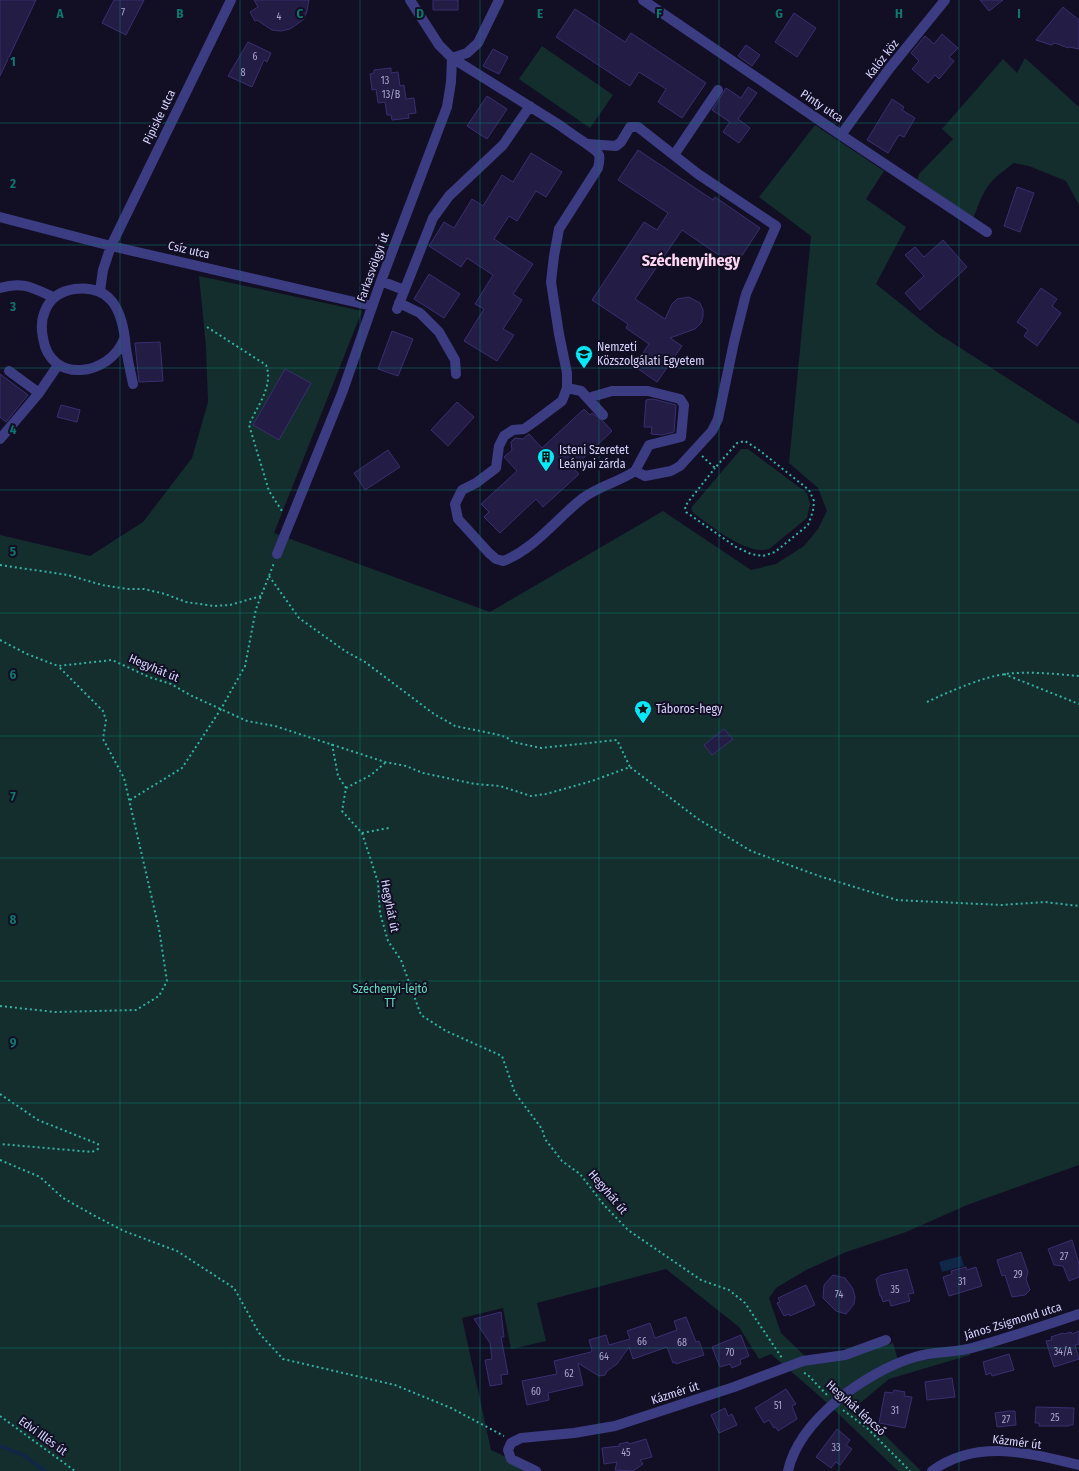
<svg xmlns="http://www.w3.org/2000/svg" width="1079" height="1471" font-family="'Fira Sans Condensed',sans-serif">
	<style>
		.green { fill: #132e2c }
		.water { fill: #102748 }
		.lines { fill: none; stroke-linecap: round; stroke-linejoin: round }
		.stream { stroke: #102748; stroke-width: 3.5 }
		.building { fill: #231c45; stroke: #392f70 }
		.path { stroke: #33b3a6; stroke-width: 2; stroke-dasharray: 2 3; stroke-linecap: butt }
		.minor { stroke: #3c3c82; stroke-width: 10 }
		.grid { fill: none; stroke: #0f766e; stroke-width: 1; stroke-opacity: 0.55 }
		.labels { text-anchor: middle; stroke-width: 4; stroke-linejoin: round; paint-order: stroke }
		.number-label { font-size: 10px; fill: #aaa6d0 }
		.street-label { font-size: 12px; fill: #d7d4fe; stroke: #120f25 }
		.poi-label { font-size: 12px; fill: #d7d4fe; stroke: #120f25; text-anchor: start }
		.park-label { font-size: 12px; fill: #62dcb8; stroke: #120f25 }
		.district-label { font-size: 16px; font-weight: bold; fill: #fed6f1; stroke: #120f25 }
		.grid-label { font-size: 13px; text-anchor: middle; font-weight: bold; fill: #0f766e; stroke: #120f25; stroke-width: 4; stroke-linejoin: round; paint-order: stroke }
	</style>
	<rect width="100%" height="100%" fill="#120f25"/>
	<path class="green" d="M 542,46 L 613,95 L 590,128 L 519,79 Z
		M 1025,58 L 1079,107 L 1079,205 L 1066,181 L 1029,166 L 1014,163 C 986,183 985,188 973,219 L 917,181 L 919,174 L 953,139 L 942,129 L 1003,59 L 1017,73 Z
		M 815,125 L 884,171 L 866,199 L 906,227 L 876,284 L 937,333 L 1079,424 L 1079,1165 L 967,1205 L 906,1232 L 846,1252 L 806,1270 L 776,1288 L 769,1298 L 781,1333 L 810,1361 L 847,1357 L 893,1343 L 898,1360 L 842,1393 L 921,1471 L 898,1471 L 824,1400 L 771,1354 L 759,1359 L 739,1327 L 666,1269 L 537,1303 L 546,1341 L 511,1349 L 503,1308 L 462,1318 L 491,1450 L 536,1471 L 0,1471 L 0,535 L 90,556 L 143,522 L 192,458 L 208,402 L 206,347 L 199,276 L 362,311 L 274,533 L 490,612 L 663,511 L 751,570 L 776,564 L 804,546 L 818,529 L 827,511 L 818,488 L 789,463 L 811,236 L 759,197 Z
		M 741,449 L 748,449 L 807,493 L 810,504 L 807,518 L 769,549 C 747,556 712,526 693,513 L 691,508 Z
		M 969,1352 L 970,1355 L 889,1379 L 859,1404 L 850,1397 L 882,1373 L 900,1364 Z"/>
	<path class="water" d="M 961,1256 L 964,1266 L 942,1272 L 939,1262 Z"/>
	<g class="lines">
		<path class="stream" d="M 0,1446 L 23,1455 L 45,1471"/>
	</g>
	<path class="building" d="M 0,0 L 36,0 L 0,76 Z
		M 114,0 L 144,0 L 126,35 L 102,23 Z
		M 254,0 L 309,0 L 307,11 L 304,19 L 290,29 L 281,31 L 272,30 L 257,20 L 255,21 L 250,12 L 258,7 Z
		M 433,0 L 458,0 L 458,10 L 433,10 Z
		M 980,0 L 1003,0 L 989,11 Z
		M 1063,7 L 1079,20 L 1079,49 L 1069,47 L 1068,48 L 1055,43 L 1051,45 L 1036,40 Z
		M 575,9 L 625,42 L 631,33 L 706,83 L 682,118 L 658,102 L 666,89 L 639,72 L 630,86 L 556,37 Z
		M 794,13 L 816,28 L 797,57 L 775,42 Z
		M 942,34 L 958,48 L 949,57 L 954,61 L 939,79 L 935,75 L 928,83 L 912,69 L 919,61 L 911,53 L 925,36 L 934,44 Z
		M 248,42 L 271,53 L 267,62 L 264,60 L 252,87 L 228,76 Z
		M 746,45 L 760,55 L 752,66 L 738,56 Z
		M 493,49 L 508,57 L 499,74 L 483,66 Z
		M 391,68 L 391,73 L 398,72 L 400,86 L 404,85 L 406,99 L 414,98 L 416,113 L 408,114 L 409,118 L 392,120 L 391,115 L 387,115 L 385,102 L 378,103 L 376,89 L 372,90 L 370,74 L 374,73 L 374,70 Z
		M 748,87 L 757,93 L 738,119 L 750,128 L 739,143 L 723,132 L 730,122 L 712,110 L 726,88 L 741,98 Z
		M 487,96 L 507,109 L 487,139 L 467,126 Z
		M 892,99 L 904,107 L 902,110 L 915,118 L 904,137 L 899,135 L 888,153 L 867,140 Z
		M 638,150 L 713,200 L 715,197 L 760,228 L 735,266 L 682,230 L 635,299 L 665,319 L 672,304 L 677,299 L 689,297 L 700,303 L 703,310 L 703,317 L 701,323 L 695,329 L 670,338 L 682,346 L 657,382 L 634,366 L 649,344 L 626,328 L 628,324 L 592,300 L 644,222 L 657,230 L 668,213 L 618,180 Z
		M 531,153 L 562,172 L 546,197 L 536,191 L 517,221 L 509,216 L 494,239 L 533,264 L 513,294 L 522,300 L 503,329 L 514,335 L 497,361 L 464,341 L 484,309 L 475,304 L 493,275 L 467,258 L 461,267 L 429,246 L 444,222 L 454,228 L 472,199 L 483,206 L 502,175 L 513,182 Z
		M 1017,187 L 1034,193 L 1020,232 L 1004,226 Z
		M 943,240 L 967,267 L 920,310 L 905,293 L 924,276 L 905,255 L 915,247 L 924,257 Z
		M 429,274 L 460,294 L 444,318 L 414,299 Z
		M 1041,288 L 1057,299 L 1052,306 L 1061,313 L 1037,346 L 1024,336 L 1028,330 L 1017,322 Z
		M 392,331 L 413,339 L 398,376 L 378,369 Z
		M 160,342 L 163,381 L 139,382 L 135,343 Z
		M 285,369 L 311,383 L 279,440 L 253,425 Z
		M 0,374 L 28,395 L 6,422 L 0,417 Z
		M 653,399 L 676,405 L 674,432 L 662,435 L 651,434 L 652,427 L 644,427 L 646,400 Z
		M 457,402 L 474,417 L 448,446 L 431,430 Z
		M 61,405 L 80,410 L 77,422 L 57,417 Z
		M 584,409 L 590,415 L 592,413 L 603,421 L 612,431 L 573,468 L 579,474 L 543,507 L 536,499 L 500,533 L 484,517 L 489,512 L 481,504 L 517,471 L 504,457 L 512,450 L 511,442 L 515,438 L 523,439 L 529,434 L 542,448 Z
		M 388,450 L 400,467 L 365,490 L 354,473 Z
		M 724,729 L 733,739 L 712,755 L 704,745 Z
		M 1072,1240 L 1079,1264 L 1079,1277 L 1069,1281 L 1063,1266 L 1054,1265 L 1048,1249 Z
		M 1021,1252 L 1028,1272 L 1026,1279 L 1030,1290 L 1025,1295 L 1012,1297 L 1005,1275 L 1002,1276 L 997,1260 Z
		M 966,1267 L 967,1270 L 976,1267 L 982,1286 L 949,1296 L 943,1277 L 952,1274 L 951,1271 Z
		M 907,1269 L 914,1293 L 908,1294 L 910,1301 L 891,1306 L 889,1300 L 883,1302 L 881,1296 L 880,1296 L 876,1279 L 881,1275 Z
		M 833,1275 L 845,1278 L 853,1289 L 855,1297 L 854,1304 L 846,1314 L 836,1311 L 823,1298 L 824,1285 Z
		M 806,1285 L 815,1305 L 790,1316 L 789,1314 L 784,1316 L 777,1303 L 780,1302 L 778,1298 Z
		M 501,1312 L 504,1337 L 501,1337 L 508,1374 L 501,1375 L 502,1384 L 490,1386 L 485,1360 L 492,1359 L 490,1343 L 474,1319 Z
		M 686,1317 L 696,1342 L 699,1341 L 704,1355 L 676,1364 L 675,1362 L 673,1363 L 667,1347 L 633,1359 L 629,1347 L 617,1364 L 607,1371 L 605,1375 L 599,1376 L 578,1363 L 583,1385 L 548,1393 L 549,1400 L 527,1405 L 522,1381 L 557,1374 L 554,1361 L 591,1352 L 592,1350 L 589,1340 L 606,1335 L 609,1345 L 630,1339 L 627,1331 L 650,1323 L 655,1338 L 677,1330 L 674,1321 Z
		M 1079,1331 L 1079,1344 L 1075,1345 L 1079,1359 L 1054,1367 L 1046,1341 L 1052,1340 L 1051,1337 L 1063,1333 L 1064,1334 L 1071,1332 L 1072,1334 Z
		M 741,1335 L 749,1356 L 740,1360 L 741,1364 L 732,1368 L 730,1364 L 720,1367 L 712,1347 Z
		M 1009,1354 L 1014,1370 L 992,1376 L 991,1373 L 986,1375 L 983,1362 Z
		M 952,1378 L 955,1397 L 927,1400 L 925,1382 Z
		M 786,1389 L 796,1404 L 792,1406 L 797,1419 L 778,1431 L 776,1427 L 774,1428 L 769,1420 L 764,1423 L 755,1408 Z
		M 894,1390 L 905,1392 L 904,1396 L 912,1397 L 905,1428 L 879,1423 L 885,1392 L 893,1393 Z
		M 1036,1407 L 1074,1408 L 1073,1425 L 1069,1425 L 1069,1426 L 1039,1426 L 1039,1423 L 1035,1423 Z
		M 725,1408 L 728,1416 L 732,1414 L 737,1425 L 719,1433 L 711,1415 Z
		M 1008,1411 L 1015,1411 L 1016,1425 L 997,1427 L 995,1413 Z
		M 837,1429 L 850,1440 L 846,1445 L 852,1449 L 840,1465 L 836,1462 L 831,1468 L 816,1457 Z
		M 646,1439 L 652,1457 L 640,1460 L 643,1464 L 633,1471 L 615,1470 L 617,1462 L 604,1464 L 602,1448 L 620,1446 L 619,1444 L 628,1442 L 629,1444 Z"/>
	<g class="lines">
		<path class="path" d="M 207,327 L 266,365 C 274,386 257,406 249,425 L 269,491 L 282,511
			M 702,456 L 715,468 L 737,443 L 745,441 L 759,450 L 809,490 L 814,501 L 813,511 L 808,525 L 775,552 L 763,556 L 751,554 L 736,547 L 686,512 L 685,507 L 688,502 L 715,468
			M 0,565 L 68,575 L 102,585 L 127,589 L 144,589 L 165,594 L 186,602 L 214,606 L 230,605 L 261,596
			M 269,576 L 299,618 L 345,651 L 365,662 L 434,714 L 455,726 L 495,734 L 506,737 L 513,742 L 541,748 L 617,740 L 630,767
			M 0,640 L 27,654 L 58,666 L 112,660 L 149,677 L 171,684 L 192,696 L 247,721 L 275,726 L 385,762 L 406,766 L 423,773 L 475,784 L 500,786 L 531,796 L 546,794 L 592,781 L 630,767 L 698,819 L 751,851 L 819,876 L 897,900 L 1001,905 L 1045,902 L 1079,906
			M 1004,674 L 1079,704
			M 927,702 C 948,692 983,677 1005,674 C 1030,671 1055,674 1079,676
			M 332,744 L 338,776 L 346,788 L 342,811 L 362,833 L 378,882 L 380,913 L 388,941 L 401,960 L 421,1015 L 446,1031 L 502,1056 L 515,1093 L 542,1129 L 545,1139 L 562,1161 L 580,1174 L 604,1205 L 628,1230 L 701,1280 L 729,1290 L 745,1303 L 782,1358
			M 346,788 L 371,775 L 385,763
			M 130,800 L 182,768 L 221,709 L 245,666 L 256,609 L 274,563
			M 362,833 L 389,828
			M 0,1006 L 55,1012 L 136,1010 L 159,996 L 167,981 L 159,929 L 124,778 L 103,739 L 106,720 L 103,711 L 58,666
			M 0,1094 L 38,1120 L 98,1144 L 98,1149 L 92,1152 L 0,1144
			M 0,1160 L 40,1177 L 63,1198 L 95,1216 L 124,1231 L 177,1251 L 234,1288 L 259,1333 L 283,1359 L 395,1385 L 451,1408 L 504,1436
			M 804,1373 L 807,1374 L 827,1395
			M 843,1410 L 867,1428 L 910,1471
			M 0,1416 L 75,1471"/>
		<path class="minor" d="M 410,0 L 439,45 L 452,58 L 561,126 C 569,133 597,149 599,155 C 600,159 599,164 598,168 L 559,229 L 554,256 L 551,282 L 559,334 L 567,373 L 567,388 L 562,401 L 534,422 L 524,429 L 513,430 L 504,436 L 499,446 L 496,468 L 476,483 L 462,490 L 455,504 L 458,519 L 489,553 L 496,559 L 503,561 C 535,549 557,518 583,498 C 599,486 619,482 635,471 L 645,476 L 671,471 L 680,466 L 712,431 L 718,419 L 734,342 L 746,294 L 776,226 L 698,174 L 638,127 L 630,127 L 621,142 L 616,146 L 588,144
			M 643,0 L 841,135 L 987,232
			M 452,58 L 467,53 L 478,43 L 499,0
			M 841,135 L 889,69 L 945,0
			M 674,155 L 718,90
			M 0,217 L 111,246 L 372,306
			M 381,281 L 404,290
			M 0,288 C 22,281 33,288 53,297
			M 100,291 L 103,270 L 111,246 L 231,0
			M 399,303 L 420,313 L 439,332 L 455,360 L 456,374
			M 397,309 L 433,218 L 449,196 L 503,145 L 530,106
			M 124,339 C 110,376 50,385 43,338 C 41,328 41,320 45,311 C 50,298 60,291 75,289 C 110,285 121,308 125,339 C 126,354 130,369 133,384
			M 9,371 L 39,393
			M 567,388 L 581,391 L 603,415
			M 588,398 L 612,391 L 648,391 L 680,399 L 684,405 L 681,437 L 649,445 L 635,471
			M 0,439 L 39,393 L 58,365
			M 277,554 L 342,393 L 381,281 L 447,107 L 451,82 L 452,58
			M 536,1471 L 511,1459 L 508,1450 L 511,1443 L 521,1438 L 574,1433 L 615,1426 L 734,1387 L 803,1361 L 845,1355 L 886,1340
			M 788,1471 C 799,1420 867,1371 915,1357 C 933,1351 953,1353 972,1348 C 1008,1338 1043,1326 1079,1314
			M 932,1471 C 977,1438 1029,1453 1079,1465"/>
	</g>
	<path class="grid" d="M 120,0 L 120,1471M 240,0 L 240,1471M 360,0 L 360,1471M 480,0 L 480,1471M 599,0 L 599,1471M 719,0 L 719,1471M 839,0 L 839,1471M 959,0 L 959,1471M 0,123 L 1079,123M 0,245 L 1079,245M 0,368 L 1079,368M 0,490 L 1079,490M 0,613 L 1079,613M 0,736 L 1079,736M 0,858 L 1079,858M 0,981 L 1079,981M 0,1103 L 1079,1103M 0,1226 L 1079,1226M 0,1348 L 1079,1348"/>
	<defs>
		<symbol id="university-pin" viewBox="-11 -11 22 30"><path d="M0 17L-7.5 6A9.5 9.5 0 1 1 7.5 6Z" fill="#08e8f6" stroke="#120f25"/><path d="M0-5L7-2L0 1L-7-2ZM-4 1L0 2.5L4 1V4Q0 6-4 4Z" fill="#111"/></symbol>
		<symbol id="building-pin" viewBox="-11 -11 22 30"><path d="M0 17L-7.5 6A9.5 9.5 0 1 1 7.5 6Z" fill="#08e8f6" stroke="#120f25"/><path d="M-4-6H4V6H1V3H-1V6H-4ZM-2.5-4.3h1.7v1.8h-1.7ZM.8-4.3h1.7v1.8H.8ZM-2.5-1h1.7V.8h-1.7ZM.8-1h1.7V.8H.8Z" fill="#111"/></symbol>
		<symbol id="sight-pin" viewBox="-11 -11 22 30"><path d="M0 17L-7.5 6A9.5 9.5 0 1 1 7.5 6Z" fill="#08e8f6" stroke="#120f25"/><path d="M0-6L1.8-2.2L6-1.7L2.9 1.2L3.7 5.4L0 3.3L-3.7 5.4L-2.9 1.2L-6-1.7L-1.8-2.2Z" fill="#111"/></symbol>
	</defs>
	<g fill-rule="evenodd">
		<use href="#university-pin" x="574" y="344" width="20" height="27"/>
		<use href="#building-pin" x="536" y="447" width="20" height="27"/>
		<use href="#sight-pin" x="633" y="699" width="20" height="27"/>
	</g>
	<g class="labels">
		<g class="number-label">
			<text x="123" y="16">7</text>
			<text x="279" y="20">4</text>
			<text x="255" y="60">6</text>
			<text x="243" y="76">8</text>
			<text x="385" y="84">13</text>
			<text x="391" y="98">13/B</text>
			<text x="1064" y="1260">27</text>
			<text x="1018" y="1278">29</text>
			<text x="962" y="1285">31</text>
			<text x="895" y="1293">35</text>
			<text x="839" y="1298">74</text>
			<text x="642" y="1345">66</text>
			<text x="682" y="1346">68</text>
			<text x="1063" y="1355">34/A</text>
			<text x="730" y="1356">70</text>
			<text x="604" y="1360">64</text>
			<text x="569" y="1377">62</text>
			<text x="536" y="1395">60</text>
			<text x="778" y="1409">51</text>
			<text x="895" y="1414">31</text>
			<text x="1055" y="1421">25</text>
			<text x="1006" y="1423">27</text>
			<text x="836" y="1451">33</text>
			<text x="626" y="1456">45</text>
		</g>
		<g class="street-label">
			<text transform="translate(882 59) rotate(-52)" y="4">Kalóz köz</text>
			<text transform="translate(822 106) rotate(34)" y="4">Pinty utca</text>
			<text transform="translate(159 117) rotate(-64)" y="4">Pipiske utca</text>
			<text transform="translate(189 250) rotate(13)" y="4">Csíz utca</text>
			<text transform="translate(373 267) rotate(-70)" y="4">Farkasvölgyi út</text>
			<text transform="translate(154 668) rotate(23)" y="4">Hegyhát út</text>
			<text transform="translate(390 906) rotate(79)" y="4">Hegyhát út</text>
			<text transform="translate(608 1192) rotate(50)" y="4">Hegyhát út</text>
			<text transform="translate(1013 1321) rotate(-17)" y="4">János Zsigmond utca</text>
			<text transform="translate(675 1393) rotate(-18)" y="4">Kázmér út</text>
			<text transform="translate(856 1408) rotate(42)" y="4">Hegyhát lépcső</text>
			<text transform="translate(43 1436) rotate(36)" y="4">Edvi Illés út</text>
			<text transform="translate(1017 1442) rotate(7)" y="4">Kázmér út</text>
		</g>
		<g class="poi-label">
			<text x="597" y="351">Nemzeti<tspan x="597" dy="14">Közszolgálati Egyetem</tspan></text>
			<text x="559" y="454">Isteni Szeretet<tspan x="559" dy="14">Leányai zárda</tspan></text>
			<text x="656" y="713">Táboros-hegy</text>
		</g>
		<g class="park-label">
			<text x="390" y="993">Széchenyi-lejtő<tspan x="390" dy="14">TT</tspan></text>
		</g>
		<g class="district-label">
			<text x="691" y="266">Széchenyihegy</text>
		</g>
	</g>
	<g class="grid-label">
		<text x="60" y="18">A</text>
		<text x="180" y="18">B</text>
		<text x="300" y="18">C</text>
		<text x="420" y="18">D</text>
		<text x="540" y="18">E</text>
		<text x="659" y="18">F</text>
		<text x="779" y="18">G</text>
		<text x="899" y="18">H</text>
		<text x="1019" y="18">I</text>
		<text x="13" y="66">1</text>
		<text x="13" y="188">2</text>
		<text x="13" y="311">3</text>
		<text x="13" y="434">4</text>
		<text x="13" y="556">5</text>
		<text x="13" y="679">6</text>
		<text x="13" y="801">7</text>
		<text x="13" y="924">8</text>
		<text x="13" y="1047">9</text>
	</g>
</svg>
